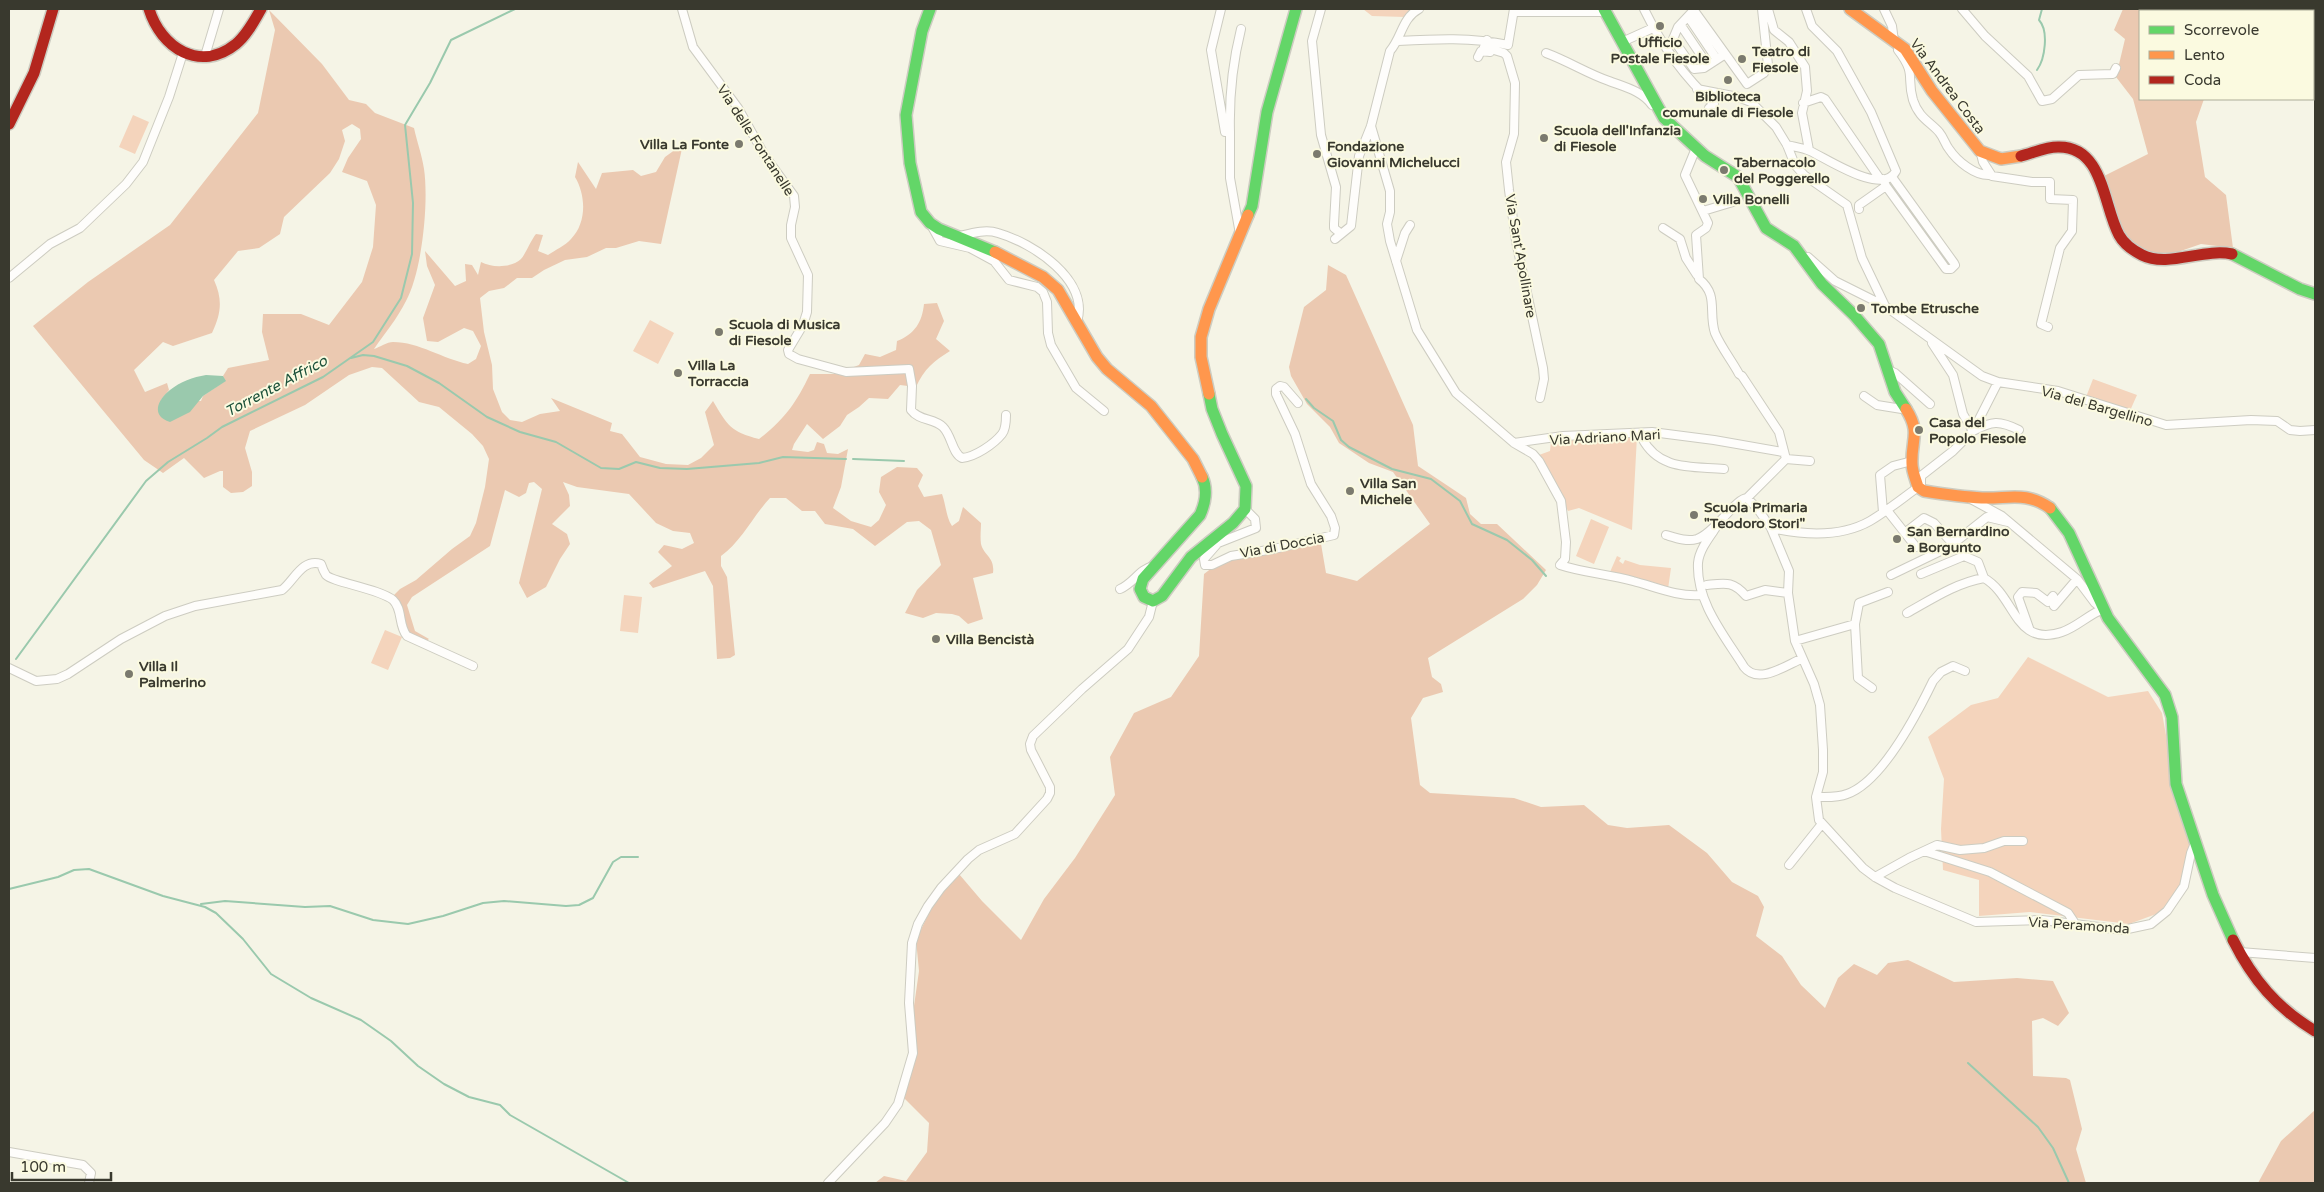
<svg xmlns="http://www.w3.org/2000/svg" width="2324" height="1192" font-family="'Varela Round',sans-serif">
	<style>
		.green { fill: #f4d4bc }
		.forest { fill: #ebc9b1; fill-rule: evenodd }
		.water { fill: #9ac9ad }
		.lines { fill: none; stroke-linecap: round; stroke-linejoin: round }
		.stream { stroke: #9ac9ad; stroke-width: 2 }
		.street-casing { stroke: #cdccc1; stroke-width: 10 }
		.fast-casing { stroke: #cdccc1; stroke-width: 14 }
		.slow-casing { stroke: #cdccc1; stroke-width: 14 }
		.jam-casing { stroke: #cdccc1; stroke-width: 14 }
		.street { stroke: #fefdfb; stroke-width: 8 }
		.fast { stroke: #63d668; stroke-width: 11 }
		.slow { stroke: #ff974d; stroke-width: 11 }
		.jam { stroke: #b3261e; stroke-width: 11 }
		.poi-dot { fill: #7b7a6e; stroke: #fbfae0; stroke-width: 2 }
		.labels { text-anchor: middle; stroke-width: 4; stroke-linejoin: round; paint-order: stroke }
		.poi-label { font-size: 14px; font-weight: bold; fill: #39392e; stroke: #fbfae0; text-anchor: start }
		.street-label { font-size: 14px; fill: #39392e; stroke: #fbfae0 }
		.water-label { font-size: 15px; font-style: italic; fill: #1c513a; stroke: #fbfae0 }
	</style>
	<rect width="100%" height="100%" fill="#f5f4e6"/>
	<path class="green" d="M 1363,9 L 1411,9 L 1412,10 L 1405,17 L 1372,16 Z
		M 133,115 L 149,122 L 135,154 L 119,147 Z
		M 650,320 L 674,333 L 658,364 L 633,351 Z
		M 2093,379 L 2137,395 L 2129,413 L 2086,397 Z
		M 1637,436 L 1632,530 L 1579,508 L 1568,511 L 1539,455 L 1550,451 L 1551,441 L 1563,438 Z
		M 1591,519 L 1609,527 L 1594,564 L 1576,556 Z
		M 1617,556 L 1621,558 L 1619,561 L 1623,564 L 1625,560 L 1640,565 L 1671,568 L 1668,589 L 1610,572 Z
		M 624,595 L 642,597 L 638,633 L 620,631 Z
		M 385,630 L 402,637 L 388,670 L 371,663 Z
		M 2028,657 L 2108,697 L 2148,691 L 2162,713 L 2175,785 L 2190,846 L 2181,886 L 2159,913 L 2129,924 L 2030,912 L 1979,916 L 1979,880 L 1943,870 L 1941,829 L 1944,779 L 1928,737 L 1971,705 L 1998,698 Z"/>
	<path class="forest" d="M 2123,9 L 2251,9 L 2251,11 L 2140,11 L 2140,99 L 2204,99 L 2196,122 L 2205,177 L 2226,195 L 2233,248 L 2201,244 L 2169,255 L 2141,250 L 2119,231 L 2102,177 L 2148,154 L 2133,99 L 2116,77 L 2125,39 L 2114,30 Z
		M 269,10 L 322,64 L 349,100 L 366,104 L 375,113 L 414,128 C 417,142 422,155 424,169 C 429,202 422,272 406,301 C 397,319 385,333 374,349 C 380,347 387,342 393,342 C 419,342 443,359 468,364 L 476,359 L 481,346 L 473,331 L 464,328 L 438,342 L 427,341 L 423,318 L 435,285 L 427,266 L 425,251 L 455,286 L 466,281 L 465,264 L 472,265 L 478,275 L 481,262 C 492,268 511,268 521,259 C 525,255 531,240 536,234 L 543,235 L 538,251 L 548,255 C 555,250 565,246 571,239 C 587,223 586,195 575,177 L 578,162 L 596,189 L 602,173 L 633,170 L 641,176 L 656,172 L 665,157 L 683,144 L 661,244 L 639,241 L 616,248 L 606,248 L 587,257 L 565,260 L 544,270 L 532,278 L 517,278 L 504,288 L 489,291 L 480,298 L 484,332 L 492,365 L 493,389 L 502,412 L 510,420 L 522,422 L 540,414 L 560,411 L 551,398 L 612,423 L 610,431 L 622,434 L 640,457 L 666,464 L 688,465 L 701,458 L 714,445 L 705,412 L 713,401 C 727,425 731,432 759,439 C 785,419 796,403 810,374 L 836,374 L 859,365 L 865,354 L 880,357 L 896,350 L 897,341 C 915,334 922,322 924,304 L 937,303 L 944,321 L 936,339 L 950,351 C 934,361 924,369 916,387 L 900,385 L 888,399 L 869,398 L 859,407 L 847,415 L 840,426 L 823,439 L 807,424 L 794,444 L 792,450 L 808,452 L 814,450 L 817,442 L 824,444 L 827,453 L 838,454 L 848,449 L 841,487 L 833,508 L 851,521 L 871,527 L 879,520 L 886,505 L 879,492 L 881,477 L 897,467 L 917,468 L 923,475 L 918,486 L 924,497 L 942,494 C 946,505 946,517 952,526 L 959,521 L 963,507 L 981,523 C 981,529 980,537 981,544 C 984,556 995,557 993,573 L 973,578 L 983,619 L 968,624 L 959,616 L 952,614 L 936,613 L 923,618 L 905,613 L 917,590 L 941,565 L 931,530 L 919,521 L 907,522 L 875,546 L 853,529 L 825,524 L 815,511 L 802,511 L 786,498 L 770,498 C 753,516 741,542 721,556 L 721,566 L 727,577 L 735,655 L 730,658 L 717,659 L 713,586 L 705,571 L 653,588 L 649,583 L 672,566 L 658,552 L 664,545 L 682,549 L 694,543 L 690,533 L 673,531 L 656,523 L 629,494 L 577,487 L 563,482 L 569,495 L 570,506 L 552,524 L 567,534 L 570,544 L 560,559 L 546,587 L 527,598 L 519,583 L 542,489 L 534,482 L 529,483 L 526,493 L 519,497 L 505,490 L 490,546 L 412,597 L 407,605 L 415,631 L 429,639 L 422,644 L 407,636 L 391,598 L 400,589 L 416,580 L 452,549 L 470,536 L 476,523 L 485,487 L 489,459 L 483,446 L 472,434 L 439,407 L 419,402 L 382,368 L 372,367 L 349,375 L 305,405 L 250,431 L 245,448 L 252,472 L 252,486 L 243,492 L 231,493 L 223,487 L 223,471 L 220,471 L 204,478 L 184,458 L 163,473 L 144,460 L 33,326 L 88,282 L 170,225 L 258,113 L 275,30 ZM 352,124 L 360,129 L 361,139 L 348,158 L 342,172 L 367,181 L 376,205 L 373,247 L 362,282 L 329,325 L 301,314 L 263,314 L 262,332 L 269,360 L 228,368 L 223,376 L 225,381 L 203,396 L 201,401 L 161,400 L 169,390 L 167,383 L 145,392 L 134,370 L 163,342 L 173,346 L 212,333 C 221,314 223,300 214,280 L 238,251 L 259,248 L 280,234 L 284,217 L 330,173 L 339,159 L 345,141 L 342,130 Z
		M 1328,265 L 1346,275 L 1413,425 L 1418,466 L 1466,498 L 1470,514 L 1481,524 L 1497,524 L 1546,570 L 1537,585 L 1523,599 L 1428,658 L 1432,677 L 1441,684 L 1443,692 L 1423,698 L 1411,718 L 1420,785 L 1430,793 L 1514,798 L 1541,807 L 1584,805 L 1608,825 L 1627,828 L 1669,825 L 1707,853 L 1732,882 L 1758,896 L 1764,907 L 1756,936 L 1782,956 L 1801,985 L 1825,1008 L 1838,978 L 1854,964 L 1877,975 L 1888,963 L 1908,960 L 1954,982 L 2017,978 L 2053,981 L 2069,1013 L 2058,1026 L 2043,1018 L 2032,1021 L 2033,1076 L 2066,1078 L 2070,1080 L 2082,1129 L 2076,1149 L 2086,1183 L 875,1183 L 884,1176 L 906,1181 L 927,1152 L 929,1123 L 903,1097 L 912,1056 L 911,1027 L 919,971 L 916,940 L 938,894 L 959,874 L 982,901 L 1021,940 L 1044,899 L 1075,858 L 1115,795 L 1110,757 L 1134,713 L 1171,697 L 1199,656 L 1204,574 L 1234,551 L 1270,548 L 1320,538 L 1326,573 L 1357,581 L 1430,524 L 1393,472 L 1369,463 L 1339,443 L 1330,427 L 1307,404 L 1291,376 L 1289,367 L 1304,307 L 1326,290 Z
		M 2315,1110 L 2315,1183 L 2258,1183 L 2281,1141 Z"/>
	<path class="water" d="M 206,375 L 223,376 L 226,381 L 203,396 L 190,412 L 170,422 C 151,416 157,400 170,390 C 180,382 193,377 206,375 Z"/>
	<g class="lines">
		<path class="stream" d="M 2313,9 L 2315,17
			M 2037,70 C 2045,59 2049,31 2039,20 L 2042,9
			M 351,358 L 363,355 L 374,356 L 407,366 L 439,383 L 487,417 L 520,432 L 556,442 L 601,468 L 619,469 L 636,462 L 660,468 L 687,469 L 759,463 L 783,457 L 846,459
			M 1306,399 L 1314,408 L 1333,421 L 1341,440 L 1349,447 L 1392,469 L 1431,479 L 1460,501 L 1472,524 L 1507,540 L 1532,560 L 1546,576
			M 853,459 L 904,461
			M 16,659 L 146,481 L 168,462 L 207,438 L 222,427 L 323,377 L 373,342 L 401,298 L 412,254 L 413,203 L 405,125 L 430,83 L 451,40 L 515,9
			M 9,889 L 58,877 L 74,870 L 89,869 L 163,896 L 205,907 L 216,913 L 243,939 L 271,974 L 311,998 L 361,1020 L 391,1041 L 418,1066 L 444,1084 L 469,1097 L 500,1105 L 510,1115 L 629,1183
			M 201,904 L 225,901 L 305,907 L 330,906 L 373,920 L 408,924 L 443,916 L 483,903 L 504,901 L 566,906 L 579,905 L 593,898 L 613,862 L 621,857 L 638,857
			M 1968,1063 L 2038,1127 L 2053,1148 L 2069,1183"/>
		<defs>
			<path id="street" d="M 682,9 L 693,47 L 738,108 L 765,156 L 794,196 L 795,207 L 791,225 L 791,238 L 808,275 L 807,312 L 803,325 L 788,350 L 789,354 L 798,359 L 846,372 L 909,369 L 912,386 L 911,410 C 919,421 934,418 943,427 C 952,436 952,453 962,458 C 975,457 994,444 1002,434 C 1006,429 1006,421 1006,415
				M 1221,9 L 1211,50 L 1225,132 L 1230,132 L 1230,178 L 1240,234
				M 1321,9 L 1312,41 L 1321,135 L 1336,187 L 1334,224 L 1334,228 L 1340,233
				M 1644,9 C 1661,44 1685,78 1714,104 L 1709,108
				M 1693,9 L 1747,84 L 1764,73 L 1768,65 L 1762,9
				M 1768,9 L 1774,30 L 1789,42 L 1805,67 L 1807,91 L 1802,113 L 1809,150
				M 1884,9 L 1892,26 L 1894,41
				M 1962,9 L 1985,36 L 2028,76 L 2042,101 L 2052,99 L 2079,75 L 2113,74 L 2116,68
				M 1693,11 L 1724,55 L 1704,68 L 1694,69 L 1673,39 L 1678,27 Z
				M 1514,12 L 1606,12
				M 1689,18 L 1716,58
				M 1682,27 L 1707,64
				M 1487,40 L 1484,47 L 1504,53 L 1507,56 L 1515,83 L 1514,134 L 1506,162 L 1509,190 L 1516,241 L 1543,368 L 1544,379 L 1540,398
				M 1398,41 C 1435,39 1472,37 1508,45 L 1514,9
				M 1622,42 L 1653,28
				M 1901,46 L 1898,50 C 1917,75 1906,76 1913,100 C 1919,118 1929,121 1939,132 C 1944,138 1945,144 1949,149 C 1957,161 1975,176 1990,175
				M 1546,53 C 1568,61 1588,74 1609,81 C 1625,87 1642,91 1652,105
				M 205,56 L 219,9
				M 1478,57 L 1481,51 L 1490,52
				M 1697,89 L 1738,97 L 1751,102 L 1776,127 L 1787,145 L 1795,165 L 1804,175 L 1847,205 L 1862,258 L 1885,306
				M 1803,103 L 1821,97 L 1825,99 L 1880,179
				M 1371,126 L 1390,191 L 1390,212 L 1387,224 L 1390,241 L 1417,330 L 1456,393 L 1514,443 L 1533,454 L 1539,461 L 1561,501 L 1566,542 L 1565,559 L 1560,565 C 1584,573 1609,574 1633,581 C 1656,587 1677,597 1701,595
				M 1230,132 C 1229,95 1232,65 1241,29
				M 1787,145 C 1795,147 1803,148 1810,151 C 1826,158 1883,197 1896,171 L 1871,112 L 1837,51 L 1812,26 L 1806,9
				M 1696,148 L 1685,175 L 1708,223 L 1706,228 L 1696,235 L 1699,279 C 1719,295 1708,312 1715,333 C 1721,347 1732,361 1739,374 L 1742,376 L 1779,432 L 1786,459 L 1747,498
				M 1980,150 L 1983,162 L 1992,176 L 2032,182 L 2050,182 L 2050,199 L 2073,200 L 2072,231 L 2060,248 L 2041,324 L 2048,327
				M 1883,179 L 1886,186 L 1946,269 L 1951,269 L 1955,265 L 1954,263 L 1892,177
				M 1859,209 L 1859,205 L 1886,186
				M 1703,211 L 1733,202
				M 930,223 L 940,241 L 970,248 L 994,261 L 1009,280 L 1037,287 L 1043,292 L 1047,302 L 1048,333 L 1051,345 L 1076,388 L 1104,411
				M 1663,228 L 1680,239 L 1686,258 L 1697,275
				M 960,236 C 972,233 986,229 998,233 C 1033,243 1090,280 1077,322
				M 1335,239 L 1351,226 L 1359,156 L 1371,126 L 1390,51 C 1402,37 1402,18 1419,9
				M 1808,257 L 1835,281 L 1885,306 L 1982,376 L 1998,382 L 2058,391 L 2166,425 L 2251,420 L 2277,421 L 2290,430 L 2300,431 L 2315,430
				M 1396,261 L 1405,233 L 1410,225
				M 9,278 L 50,244 L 80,228 L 126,184 L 143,162 L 169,97 L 183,53
				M 1932,343 L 1953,375 L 1963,414 L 1973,431
				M 1888,370 L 1895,373 L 1930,404
				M 1864,396 L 1877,405 L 1908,410
				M 1973,431 C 1992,421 1999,420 2019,430
				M 1644,433 L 1642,438 C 1659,471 1692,466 1724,469
				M 1514,443 L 1563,436 L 1652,432 L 1714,440 L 1783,452
				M 1786,459 L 1810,461
				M 1747,498 L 1757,508 L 1771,528 L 1789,571 L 1788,593 L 1795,641 L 1814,684 L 1820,705 L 1823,750 L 1823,772 L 1816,797 L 1819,820 L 1863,868 L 1875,877 L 1895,888 L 1976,922 L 2042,920 L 2123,930 L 2151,924 L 2167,911 L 2184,886 L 2191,853 L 2195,843
				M 1969,498 L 2002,516 L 2077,579 L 2095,603 L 2101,608
				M 1245,509 L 1255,519 L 1256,528 L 1218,543 L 1204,559 L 1205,565 L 1212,565 L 1231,556 L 1274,549 L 1334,535 L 1335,528 L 1331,516 L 1311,484 L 1295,434 L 1276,394 L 1276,389 L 1280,386 L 1284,387 L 1298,403
				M 1886,509 L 1916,547
				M 1883,512 L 1880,475 L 1893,466 L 1912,461
				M 1771,528 C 1803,535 1840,538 1870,521 C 1887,511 1904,497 1921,485 L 1921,476 L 1953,451 L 1973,431 L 1998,382
				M 1715,529 C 1708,539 1699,551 1698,563 C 1696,602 1724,635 1744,667 C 1758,685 1785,666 1801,659
				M 1906,532 L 1924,518 L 1934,523 L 1953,544
				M 1666,535 C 1676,538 1687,542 1697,539 C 1715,533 1736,498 1747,498
				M 1921,574 L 1964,556 L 1978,562 L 1984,578
				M 1891,575 L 1949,547 L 1987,517 L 2008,522
				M 1707,585 C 1726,583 1733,581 1746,596 L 1765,590 L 1788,593
				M 1120,589 C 1134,583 1139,569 1154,566
				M 2054,606 L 2077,579
				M 1907,613 C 1932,599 1956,583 1984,578 C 2016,596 2014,648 2062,632 C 2077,627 2088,615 2103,609
				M 2029,628 L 2018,597 L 2022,592 L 2036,593 L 2048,602 L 2053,596
				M 1795,641 L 1855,624
				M 9,668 L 36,681 L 57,679 L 68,674 L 121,639 L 165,616 L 195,606 L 282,590 C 294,581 302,558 321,564 C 322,567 324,572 326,575 C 332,582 380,589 393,600 C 403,609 398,626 407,636 L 473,666
				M 1872,688 L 1858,678 L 1855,624 L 1859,603 L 1888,592
				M 1816,797 C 1827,797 1837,798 1847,794 C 1882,782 1917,714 1933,681 L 1941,672 L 1953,666 L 1965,671
				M 1924,851 L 1990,872 L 2068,913 L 2076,925
				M 1789,865 L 1821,825
				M 1875,877 L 1909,858 L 1937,845 L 1960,850 L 1984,848 L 2004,841 L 2023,841
				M 2240,952 L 2315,958
				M 9,1152 L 83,1165 L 91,1173 L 89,1183
				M 828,1183 L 885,1123 L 898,1104 L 913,1053 L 909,1003 L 912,943 L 918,924 L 928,906 L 941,888 L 968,859 L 979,850 L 1015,834 L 1047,799 L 1050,793 L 1050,787 L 1031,750 L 1030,744 L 1033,736 L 1082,689 L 1128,649 L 1149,617 L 1153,601"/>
			<path id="fast" d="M 930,9 L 922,31 L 906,115 L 910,163 L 921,212 L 930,223 L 939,229 L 995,252
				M 1604,9 L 1664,118 L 1705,156 L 1738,177 L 1766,228 L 1794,246 L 1822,284 L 1854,315 L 1879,344 L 1895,392 L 1906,409
				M 1248,215 L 1252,206 L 1267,112 L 1296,9
				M 2232,254 L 2300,289 L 2315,294
				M 1202,477 C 1208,489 1205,504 1200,515 L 1143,579 L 1140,589 L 1144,597 L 1153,601 L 1162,596 L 1191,557 L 1233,523 L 1245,509 L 1246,486 L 1222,434 L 1212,409 L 1209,394
				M 2050,508 L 2069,533 L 2108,618 L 2165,695 L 2172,717 L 2176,784 L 2213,895 L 2233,940"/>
			<path id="slow" d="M 1850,9 L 1905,49 L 1932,91 L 1980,151 L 2001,159 L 2021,156
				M 995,252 L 1043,277 L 1058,290 L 1097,357 L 1107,369 L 1151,406 L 1193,459 L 1202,477
				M 1209,394 L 1201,357 L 1201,337 L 1209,309 L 1248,215
				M 1906,409 C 1921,433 1911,439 1912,464 C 1912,471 1916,480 1918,487 L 1924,491 C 1943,494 1963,497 1982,498 C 2009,499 2026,491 2050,508"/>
			<path id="jam" d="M 149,9 C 161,48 200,73 236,44 C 247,35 254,21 261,9
				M 9,124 L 34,73 L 53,9
				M 2021,156 C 2033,153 2045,147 2058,147 C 2104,146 2103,206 2119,235 C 2124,244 2132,250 2142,255 C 2168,268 2203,248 2232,254
				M 2233,940 C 2253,980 2277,1008 2315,1031"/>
		</defs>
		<use href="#street" class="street-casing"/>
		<use href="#fast" class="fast-casing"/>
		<use href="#slow" class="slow-casing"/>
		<use href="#jam" class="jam-casing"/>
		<use href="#street" class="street"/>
		<use href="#fast" class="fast"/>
		<use href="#slow" class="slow"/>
		<use href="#jam" class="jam"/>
	</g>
	<g class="poi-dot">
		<circle cx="1660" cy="26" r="5"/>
		<circle cx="1742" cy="59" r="5"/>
		<circle cx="1728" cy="80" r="5"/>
		<circle cx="1544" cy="138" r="5"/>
		<circle cx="739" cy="144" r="5"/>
		<circle cx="1317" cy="154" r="5"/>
		<circle cx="1724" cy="170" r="5"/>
		<circle cx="1703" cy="199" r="5"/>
		<circle cx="1861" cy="308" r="5"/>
		<circle cx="719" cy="332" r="5"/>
		<circle cx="678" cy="373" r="5"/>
		<circle cx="1919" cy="430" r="5"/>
		<circle cx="1350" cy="491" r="5"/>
		<circle cx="1694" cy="515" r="5"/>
		<circle cx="1897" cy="539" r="5"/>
		<circle cx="936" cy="639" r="5"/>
		<circle cx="129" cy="674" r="5"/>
	</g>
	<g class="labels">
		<g class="poi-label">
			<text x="1660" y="47" text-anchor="middle">Ufficio<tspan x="1660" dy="16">Postale Fiesole</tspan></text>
			<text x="1752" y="56">Teatro di<tspan x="1752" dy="16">Fiesole</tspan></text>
			<text x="1728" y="101" text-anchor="middle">Biblioteca<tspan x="1728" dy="16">comunale di Fiesole</tspan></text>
			<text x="1554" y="135">Scuola dell'Infanzia<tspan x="1554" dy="16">di Fiesole</tspan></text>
			<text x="729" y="149" text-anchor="end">Villa La Fonte</text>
			<text x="1327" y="151">Fondazione<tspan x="1327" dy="16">Giovanni Michelucci</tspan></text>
			<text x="1734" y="167">Tabernacolo<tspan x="1734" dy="16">del Poggerello</tspan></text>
			<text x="1713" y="204">Villa Bonelli</text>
			<text x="1871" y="313">Tombe Etrusche</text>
			<text x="729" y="329">Scuola di Musica<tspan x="729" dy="16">di Fiesole</tspan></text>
			<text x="688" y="370">Villa La<tspan x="688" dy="16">Torraccia</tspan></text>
			<text x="1929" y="427">Casa del<tspan x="1929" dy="16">Popolo Fiesole</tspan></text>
			<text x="1360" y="488">Villa San<tspan x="1360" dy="16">Michele</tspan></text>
			<text x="1704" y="512">Scuola Primaria<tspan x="1704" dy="16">"Teodoro Stori"</tspan></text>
			<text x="1907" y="536">San Bernardino<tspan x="1907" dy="16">a Borgunto</tspan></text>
			<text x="946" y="644">Villa Bencistà</text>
			<text x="139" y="671">Villa Il<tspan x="139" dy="16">Palmerino</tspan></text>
		</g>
		<g class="street-label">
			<text transform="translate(1948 86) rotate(53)" y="5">Via Andrea Costa</text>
			<text transform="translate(756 140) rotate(57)" y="5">Via delle Fontanelle</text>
			<text transform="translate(1521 256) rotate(80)" y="5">Via Sant'Apollinare</text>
			<text transform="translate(2097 406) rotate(16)" y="5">Via del Bargellino</text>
			<text transform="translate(1605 437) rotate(-3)" y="5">Via Adriano Mari</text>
			<text transform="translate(1282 545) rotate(-11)" y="5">Via di Doccia</text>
			<text transform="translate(2079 925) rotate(4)" y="5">Via Peramonda</text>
		</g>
		<g class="water-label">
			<text transform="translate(276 386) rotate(-28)" y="5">Torrente Affrico</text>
		</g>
	</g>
	<rect width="2324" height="1192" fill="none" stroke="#39392e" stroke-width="20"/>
	<rect x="2139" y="10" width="175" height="90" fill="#fbfae0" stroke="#adad99"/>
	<rect x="2149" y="26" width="25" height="8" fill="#63d668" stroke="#adad99"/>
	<text x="2184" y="35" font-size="15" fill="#39392e">Scorrevole</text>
	<rect x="2149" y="51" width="25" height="8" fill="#ff974d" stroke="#adad99"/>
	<text x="2184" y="60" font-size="15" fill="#39392e">Lento</text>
	<rect x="2149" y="76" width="25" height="8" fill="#b3261e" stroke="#adad99"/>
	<text x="2184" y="85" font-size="15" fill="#39392e">Coda</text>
	<path d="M12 1172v8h99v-8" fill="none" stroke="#39392e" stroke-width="2.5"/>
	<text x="20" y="1172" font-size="15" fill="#39392e" stroke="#fbfae0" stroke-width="4" paint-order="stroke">100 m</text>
</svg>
